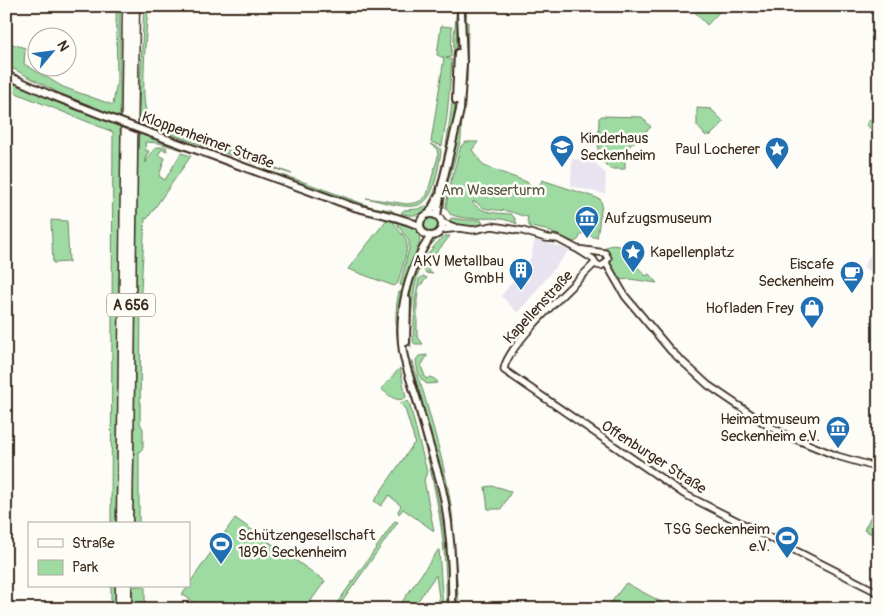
<svg xmlns="http://www.w3.org/2000/svg" width="885" height="615" font-family="Pangolin,sans-serif">
	<style>
		.built { fill: #e7e3ef }
		.green { fill: #9edba3; stroke: #6c8260 }
		.lines { fill: none; stroke-linecap: round; stroke-linejoin: round }
		.tertiary-casing { stroke: #3b2a1e; stroke-width: 9 }
		.secondary-casing { stroke: #3b2a1e; stroke-width: 10 }
		.motorway-casing { stroke: #3b2a1e; stroke-width: 11 }
		.tertiary { stroke: #fdfcf7; stroke-width: 5.5 }
		.secondary { stroke: #fdfcf7; stroke-width: 6 }
		.motorway { stroke: #fdfcf7; stroke-width: 8 }
		.secondary-bridge-casing { stroke: #3b2a1e; stroke-width: 10; stroke-linecap: butt }
		.secondary-bridge { stroke: #fdfcf7; stroke-width: 6 }
		.labels { text-anchor: middle; stroke-width: 5; stroke-linejoin: round; paint-order: stroke }
		.shield { fill: #fdfcf7; stroke: #75695f; stroke-width: 1 }
		.shield-label { font-size: 14px; font-weight: bold; fill: #3b2a1e }
		.poi-label { font-size: 15px; fill: #3b2a1e; stroke: #fdfcf7; text-anchor: end }
		.street-label { font-size: 15px; fill: #3b2a1e; stroke: #fdfcf7 }
		.park-label { font-size: 15px; fill: #54563f; stroke: #fdfcf7 }
	</style>
	<rect width="100%" height="100%" fill="#fdfcf7"/>
	<filter id="ink" filterUnits="userSpaceOnUse"><feTurbulence type="fractalNoise" baseFrequency=".02" numOctaves="2"/><feDisplacementMap in="SourceGraphic" scale="10" xChannelSelector="R" yChannelSelector="G"/><feConvolveMatrix kernelMatrix="1 2 1 2 8 2 1 2 1" color-interpolation-filters="sRGB"/></filter>
	<g filter="url(#ink)">
		<path class="built" d="M 572,159 L 591,159 L 606,174 L 605,194 L 571,186 Z
			M 535,239 L 569,250 L 518,313 L 501,296 L 531,258 Z
			M 879,240 L 879,276 L 863,267 Z"/>
		<path class="green" d="M 116,6 L 120,6 L 120,118 L 61,94 L 6,65 L 6,42 L 25,48 L 24,64 L 63,87 L 113,105 L 117,81 Z
			M 144,6 L 148,6 C 147,26 139,103 148,116 L 181,132 L 292,174 L 239,158 L 138,123 Z
			M 457,6 L 460,6 L 457,30 L 456,92 L 453,92 L 454,37 Z
			M 465,6 L 467,6 L 466,21 L 468,22 L 467,83 L 465,82 Z
			M 702,6 L 716,6 L 720,11 L 707,25 L 695,12 Z
			M 441,26 L 452,27 L 451,57 L 446,58 L 452,60 L 447,116 L 442,146 L 431,142 L 444,58 L 437,55 Z
			M 6,78 L 120,126 L 121,154 L 116,524 L 111,524 L 113,132 L 6,89 Z
			M 453,94 L 456,94 C 453,130 448,172 432,205 L 428,204 C 443,185 450,119 453,94 Z
			M 463,94 L 461,139 L 446,189 L 444,208 L 441,208 Z
			M 697,108 L 711,109 L 724,122 L 710,136 L 709,134 L 706,136 L 697,126 Z
			M 879,111 L 879,138 L 866,124 Z
			M 602,116 L 642,117 L 651,127 L 625,150 L 625,169 L 610,169 L 598,157 L 599,118 Z
			M 138,132 L 213,159 L 159,143 L 145,142 L 146,151 L 149,151 L 145,158 L 146,163 L 147,159 L 156,147 L 166,147 L 167,151 L 162,149 L 158,155 L 165,158 L 159,176 L 165,180 L 181,153 L 191,156 L 147,219 L 145,218 L 141,289 L 140,423 L 143,429 L 143,448 L 139,452 L 139,524 L 133,524 Z
			M 466,142 L 478,142 L 472,150 L 484,166 L 527,182 L 533,191 L 538,189 L 542,180 L 600,199 L 602,204 L 597,238 L 582,233 L 578,240 L 574,242 L 546,230 L 530,227 L 527,221 L 528,217 C 520,216 514,212 507,211 C 496,209 484,212 476,202 L 472,202 C 483,214 496,213 511,214 L 514,217 L 517,224 C 494,212 471,224 450,214 L 446,207 L 449,189 L 452,188 L 450,184 L 461,146 Z
			M 430,144 L 440,148 L 441,152 C 431,215 423,212 366,198 L 407,204 C 415,203 422,202 427,195 L 438,156 L 437,149 Z
			M 250,165 L 301,181 L 372,207 L 391,210 L 395,213 L 392,214 L 360,206 Z
			M 425,206 L 430,207 C 423,216 410,217 401,213 L 404,210 L 418,209 Z
			M422 225a9 9 0 1 1 18 0a9 9 0 1 1-18 0Z
			M 388,218 L 393,220 C 396,230 403,233 406,240 C 410,248 400,273 398,283 L 394,286 L 348,269 Z
			M 451,218 L 465,220 L 481,220 L 483,224 C 472,229 461,226 450,222 Z
			M 51,220 L 67,221 L 69,262 L 53,263 Z
			M 399,221 C 405,222 413,223 417,229 C 426,240 409,274 405,286 L 400,285 L 409,249 L 409,241 L 397,224 Z
			M 447,231 C 441,237 433,241 428,249 C 414,271 409,321 411,347 L 408,344 C 409,310 407,244 447,231 Z
			M 445,236 L 450,236 L 428,263 L 429,272 L 433,274 L 426,273 L 423,268 C 425,255 435,244 445,236 Z
			M 612,245 L 626,247 L 633,258 L 631,260 L 646,276 L 649,274 L 657,283 L 630,279 L 619,280 C 613,270 604,258 606,247 Z
			M 423,276 L 427,278 L 419,287 L 417,300 L 417,336 L 423,344 L 415,344 L 413,342 L 415,300 L 419,279 Z
			M 399,292 L 403,292 L 403,361 L 401,362 C 397,339 393,315 399,292 Z
			M 427,355 L 427,356 L 421,366 L 426,379 L 431,377 L 437,381 L 437,383 L 427,384 C 418,379 417,369 416,360 L 419,356 Z
			M 411,361 L 413,361 C 415,374 422,385 425,398 C 436,438 449,480 453,522 L 450,519 Z
			M 401,363 L 404,363 C 426,443 450,524 449,609 L 446,609 C 449,528 425,440 401,363 Z
			M 400,368 L 406,397 C 397,404 389,395 381,389 Z
			M 406,401 L 409,402 L 427,472 L 424,480 L 434,531 L 403,509 L 399,514 L 398,511 L 401,506 L 389,495 L 381,506 L 374,501 L 415,442 L 405,409 L 400,403 Z
			M 492,486 L 502,488 L 511,492 L 501,509 L 488,509 L 485,487 Z
			M 873,512 L 879,515 L 879,530 L 876,536 L 864,530 Z
			M 235,518 L 325,581 L 305,609 L 203,609 L 182,594 L 189,586 L 189,584 Z
			M 395,521 L 398,522 L 337,609 L 333,609 Z
			M 451,538 L 454,539 L 459,609 L 453,609 Z
			M 439,549 L 443,609 L 438,609 L 439,598 L 436,575 L 412,609 L 397,609 Z
			M 626,583 L 674,609 L 606,609 Z
			M 111,586 L 116,586 L 115,609 L 111,609 Z
			M 133,586 L 145,586 L 145,609 L 132,609 Z"/>
		<g class="lines">
			<defs>
				<path id="tertiary" d="M 441,222 L 457,228
					M 441,230 L 459,228 L 473,230 L 492,226 L 523,231 L 546,238 L 558,239 L 577,249 L 593,259 L 597,265 L 601,266 L 606,263
					M 577,249 L 605,253 L 608,258 L 606,263 L 625,296 L 671,351 L 708,385 L 767,425 L 788,436 L 837,456 L 879,468
					M 595,263 C 576,283 505,346 504,370 L 684,494 L 879,593"/>
				<path id="secondary" d="M 6,75 L 53,96 L 115,120
					M 456,100 L 458,53
					M 142,130 L 351,206 C 373,213 399,216 419,226
					M420 225a11 11 0 1 1 22 0a11 11 0 1 1-22 0Z
					M 429,214 L 438,197
					M 437,216 L 441,189 L 460,110 L 463,63 L 461,13
					M 430,237 C 408,270 397,312 403,352 C 406,369 412,384 417,400 C 424,426 431,451 439,477 C 451,520 453,564 452,609
					M 406,342 L 407,300"/>
				<path id="motorway" d="M 121,524 L 127,6
					M 128,524 L 135,6
					M 120,609 L 120,586
					M 127,609 L 127,586"/>
			</defs>
			<use href="#tertiary" class="tertiary-casing"/>
			<use href="#secondary" class="secondary-casing"/>
			<use href="#motorway" class="motorway-casing"/>
			<use href="#tertiary" class="tertiary"/>
			<use href="#secondary" class="secondary"/>
			<use href="#motorway" class="motorway"/>
			<defs>
				<path id="secondary-bridge" d="M 115,120 L 142,130"/>
			</defs>
			<use href="#secondary-bridge" class="secondary-bridge-casing"/>
			<use href="#secondary-bridge" class="secondary-bridge"/>
		</g>
	</g>
	<defs>
		<symbol id="school-pin" viewBox="-11 -11 22 30"><path d="M0 17L-7.5 6A9.5 9.5 0 1 1 7.5 6Z" fill="#1f6fb2" stroke="#fdfcf7"/><path d="M0-5L7-2L0 1L-7-2ZM-4 1L0 2.5L4 1V4Q0 6-4 4Z" fill="#fff"/></symbol>
		<symbol id="sight-pin" viewBox="-11 -11 22 30"><path d="M0 17L-7.5 6A9.5 9.5 0 1 1 7.5 6Z" fill="#1f6fb2" stroke="#fdfcf7"/><path d="M0-6L1.8-2.2L6-1.7L2.9 1.2L3.7 5.4L0 3.3L-3.7 5.4L-2.9 1.2L-6-1.7L-1.8-2.2Z" fill="#fff"/></symbol>
		<symbol id="museum-pin" viewBox="-11 -11 22 30"><path d="M0 17L-7.5 6A9.5 9.5 0 1 1 7.5 6Z" fill="#1f6fb2" stroke="#fdfcf7"/><path d="M0-6L6-3V-2H-6V-3ZM-5-1h2V3h-2ZM-1-1h2V3h-2ZM3-1h2V3H3ZM-6 4H6V6H-6Z" fill="#fff"/></symbol>
		<symbol id="building-pin" viewBox="-11 -11 22 30"><path d="M0 17L-7.5 6A9.5 9.5 0 1 1 7.5 6Z" fill="#1f6fb2" stroke="#fdfcf7"/><path d="M-4-6H4V6H1V3H-1V6H-4ZM-2.5-4.3h1.7v1.8h-1.7ZM.8-4.3h1.7v1.8H.8ZM-2.5-1h1.7V.8h-1.7ZM.8-1h1.7V.8H.8Z" fill="#fff"/></symbol>
		<symbol id="cafe-pin" viewBox="-11 -11 22 30"><path d="M0 17L-7.5 6A9.5 9.5 0 1 1 7.5 6Z" fill="#1f6fb2" stroke="#fdfcf7"/><path d="M-5.5-4.5H6V0H3Q3 3.5 0 3.5H-2.5Q-5.5 3.5-5.5 0ZM3-3.2v2h1.7v-2ZM-6 4.5H4V6H-6Z" fill="#fff"/></symbol>
		<symbol id="shop-pin" viewBox="-11 -11 22 30"><path d="M0 17L-7.5 6A9.5 9.5 0 1 1 7.5 6Z" fill="#1f6fb2" stroke="#fdfcf7"/><path d="M-5-2.5h2.3a2.7 3.5 0 0 1 5.4 0H5L5.5 6h-11ZM-1.5-2.5h3a1.5 2.3 0 0 0-3 0Z" fill="#fff"/></symbol>
		<symbol id="stadium-pin" viewBox="-11 -11 22 30"><path d="M0 17L-7.5 6A9.5 9.5 0 1 1 7.5 6Z" fill="#1f6fb2" stroke="#fdfcf7"/><path d="M0-5a6.5 5 0 1 0 0 10a6.5 5 0 1 0 0-10ZM-3.5-1.8h7v3.6h-7Z" fill="#fff"/></symbol>
	</defs>
	<g fill-rule="evenodd">
		<use href="#school-pin" x="548" y="133" width="28" height="38"/>
		<use href="#sight-pin" x="763" y="135" width="28" height="38"/>
		<use href="#museum-pin" x="573" y="204" width="28" height="38"/>
		<use href="#sight-pin" x="619" y="238" width="28" height="38"/>
		<use href="#building-pin" x="507" y="256" width="28" height="38"/>
		<use href="#cafe-pin" x="838" y="259" width="28" height="38"/>
		<use href="#shop-pin" x="798" y="294" width="28" height="38"/>
		<use href="#museum-pin" x="824" y="414" width="28" height="38"/>
		<use href="#stadium-pin" x="773" y="524" width="28" height="38"/>
		<use href="#stadium-pin" x="207" y="530" width="28" height="38"/>
	</g>
	<g class="labels">
		<rect class="shield" x="107" y="293.5" width="48" height="23" rx="4"/>
		<g class="shield-label">
			<text x="131" y="310">A 656</text>
		</g>
		<g class="poi-label">
			<text x="580" y="143" text-anchor="start">Kinderhaus<tspan x="580" dy="17">Seckenheim</tspan></text>
			<text x="760" y="154">Paul Locherer</text>
			<text x="604" y="223" text-anchor="start">Aufzugsmuseum</text>
			<text x="650" y="257" text-anchor="start">Kapellenplatz</text>
			<text x="504" y="266">AKV Metallbau<tspan x="504" dy="17">GmbH</tspan></text>
			<text x="834" y="269">Eiscafe<tspan x="834" dy="17">Seckenheim</tspan></text>
			<text x="794" y="313">Hofladen Frey</text>
			<text x="820" y="424">Heimatmuseum<tspan x="820" dy="17">Seckenheim e.V.</tspan></text>
			<text x="770" y="534">TSG Seckenheim<tspan x="770" dy="17">e.V.</tspan></text>
			<text x="238" y="540" text-anchor="start">Schützengesellschaft<tspan x="238" dy="17">1896 Seckenheim</tspan></text>
		</g>
		<g class="street-label">
			<text transform="translate(208 140) rotate(20)" y="5">Kloppenheimer Straße</text>
			<text transform="translate(538 307) rotate(-47)" y="5">Kapellenstraße</text>
			<text transform="translate(654 457) rotate(33)" y="5">Offenburger Straße</text>
		</g>
		<g class="park-label">
			<text x="493" y="195">Am Wasserturm</text>
		</g>
	</g>
	<rect width="885" height="615" fill="none" stroke="#fdfcf7" stroke-width="25"/>
	<rect x="12" y="12" width="860" height="590" fill="none" stroke="#3b2a1e" stroke-width="2" filter="url(#ink)"/>
	<rect x="28" y="522" width="162" height="65" fill="#fdfcf7" stroke="#afa8a0"/>
	<rect x="38" y="539" width="25" height="8" fill="#fdfcf7" stroke="#afa8a0"/>
	<text x="72" y="548" font-size="15" fill="#3b2a1e">Straße</text>
	<rect x="38" y="560" width="25" height="15" fill="#9edba3" stroke="#afa8a0"/>
	<text x="72" y="572" font-size="15" fill="#3b2a1e">Park</text>
	<g transform="translate(52 52) rotate(61)"><circle r="24" fill="#fdfcf7" stroke="#afa8a0"/>
	<path d="M0-4L9 19L0 12L-9 19Z" fill="#1f6fb2"/>
	<text y="-8" font-size="14" font-weight="bold" text-anchor="middle" fill="#3b2a1e">N</text>
	</g>
</svg>
